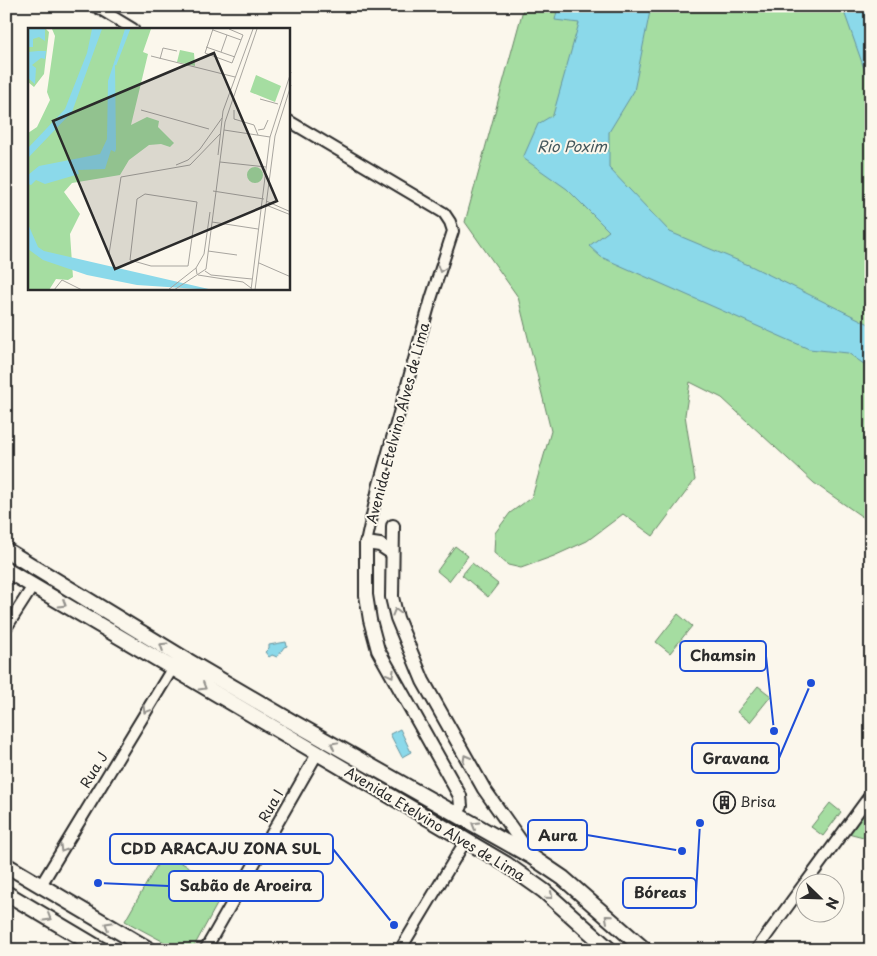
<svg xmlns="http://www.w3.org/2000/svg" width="877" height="956" font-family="'Playpen Sans',sans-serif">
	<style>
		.green { fill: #a5dda1; stroke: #688466 }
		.water { fill: #8bd9ea; stroke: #65939e }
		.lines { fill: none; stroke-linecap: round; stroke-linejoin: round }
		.minor-casing { stroke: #2b2b2b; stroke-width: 14 }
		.tertiary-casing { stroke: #2b2b2b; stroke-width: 16 }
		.secondary-casing { stroke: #2b2b2b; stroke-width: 18 }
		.minor { stroke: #fbf7ec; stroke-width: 10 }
		.tertiary { stroke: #fbf7ec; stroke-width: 12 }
		.secondary { stroke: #fbf7ec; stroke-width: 14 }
		.oneway { stroke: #93918c }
		.labels { text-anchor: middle; stroke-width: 4; stroke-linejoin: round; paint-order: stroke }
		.street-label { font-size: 14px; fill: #2b2b2b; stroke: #fbf7ec }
		.poi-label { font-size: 14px; fill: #2b2b2b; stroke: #fbf7ec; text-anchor: start }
		.water-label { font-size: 15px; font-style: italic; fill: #43565b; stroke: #fbf7ec }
		.inset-river { fill: none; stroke: #8bd9ea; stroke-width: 2.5 }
		.inset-road { fill: none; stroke: #a8a59f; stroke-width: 1 }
		.view { fill: #2b2b2b; fill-opacity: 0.15; stroke: #2b2b2b; stroke-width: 2.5 }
		.inset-edge { fill: none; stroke: #2b2b2b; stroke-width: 2.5 }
		.leader { fill: none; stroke: #1d4ed8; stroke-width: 2 }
		.callout-dot { fill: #1d4ed8; stroke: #fbf7ec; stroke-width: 2 }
		.callout { fill: #fbf7ec; stroke: #1d4ed8; stroke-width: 2 }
		.callout-label { font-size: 15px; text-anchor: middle; font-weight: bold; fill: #2b2b2b }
	</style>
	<rect width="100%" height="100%" fill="#fbf7ec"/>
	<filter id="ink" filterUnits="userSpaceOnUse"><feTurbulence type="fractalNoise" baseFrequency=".02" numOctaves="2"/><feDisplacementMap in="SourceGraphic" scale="10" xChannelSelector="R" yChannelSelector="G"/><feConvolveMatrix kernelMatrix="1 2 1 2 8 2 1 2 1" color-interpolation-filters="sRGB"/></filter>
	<g filter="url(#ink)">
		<path class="green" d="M 524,6 L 871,6 L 871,523 L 814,483 L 722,398 L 690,382 L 685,415 L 695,480 L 653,536 L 623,514 L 587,541 L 554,556 L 521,568 L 508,565 L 494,553 L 495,533 L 510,513 L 532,497 L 551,431 L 518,297 L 465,222 Z
			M 455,546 L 468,556 L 449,581 L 437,571 Z
			M 472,563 L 498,584 L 488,597 L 462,575 Z
			M 678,614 L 692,626 L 670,653 L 656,642 Z
			M 758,686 L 771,696 L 750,722 L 737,712 Z
			M 830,803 L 841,812 L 823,836 L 811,827 Z
			M 871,803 L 871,839 L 848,833 Z
			M 164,853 L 226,888 L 192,950 L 179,950 L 125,921 Z"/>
		<path class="water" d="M 558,6 L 651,6 L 634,91 L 609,132 L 609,168 L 670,232 L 751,266 L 871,325 L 871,369 L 848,353 L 809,349 L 601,257 L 589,246 L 609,231 L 567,189 L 523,158 L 538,124 L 553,115 L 579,23 L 555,20 Z
			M 842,6 L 871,6 L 871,88 Z
			M 286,642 L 287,646 L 284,647 L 277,657 L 272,655 L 269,657 L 265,652 L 269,648 L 269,645 Z
			M 400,729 L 411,752 L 402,757 L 390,734 Z"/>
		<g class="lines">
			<defs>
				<path id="minor" d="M 95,6 L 133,29
					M 289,121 L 444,213 L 450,222 L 453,231 L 431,299 L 378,488 L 366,543
					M 6,628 L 33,586
					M 805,884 L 871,794
					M 41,885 L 175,664
					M 205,950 L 317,754
					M 400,950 L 466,840
					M 756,950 L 804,884"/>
				<path id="tertiary" d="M 393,526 L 392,597 L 397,618 L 423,681 L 484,789 L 532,857
					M 392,553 L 380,545 L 366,543 L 366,595 L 370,620 L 378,650 L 460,796 L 461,806 L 456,814"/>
				<path id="secondary" d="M 6,550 L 183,658 L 291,721 L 532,857 L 563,878 L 645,950
					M 6,570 L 506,864 L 544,891 L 610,950
					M 6,865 L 150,950
					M 6,893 L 102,950"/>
			</defs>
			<use href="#minor" class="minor-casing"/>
			<use href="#tertiary" class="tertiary-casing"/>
			<use href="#secondary" class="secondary-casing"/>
			<use href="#minor" class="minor"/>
			<use href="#tertiary" class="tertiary"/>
			<use href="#secondary" class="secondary"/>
		</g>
		<defs><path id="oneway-chevron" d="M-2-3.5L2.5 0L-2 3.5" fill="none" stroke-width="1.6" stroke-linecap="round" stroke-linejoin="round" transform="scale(1.25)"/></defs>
		<g class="oneway">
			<use href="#oneway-chevron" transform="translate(441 269) rotate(108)"/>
			<use href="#oneway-chevron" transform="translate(63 604) rotate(31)"/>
			<use href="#oneway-chevron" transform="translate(396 612) rotate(-105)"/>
			<use href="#oneway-chevron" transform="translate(163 646) rotate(-148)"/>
			<use href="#oneway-chevron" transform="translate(391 674) rotate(61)"/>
			<use href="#oneway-chevron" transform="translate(203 687) rotate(31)"/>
			<use href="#oneway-chevron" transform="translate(146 710) rotate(121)"/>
			<use href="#oneway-chevron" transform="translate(334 745) rotate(-151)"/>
			<use href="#oneway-chevron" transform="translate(466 758) rotate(-120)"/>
			<use href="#oneway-chevron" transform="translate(475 825) rotate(-150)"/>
			<use href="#oneway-chevron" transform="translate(63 849) rotate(121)"/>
			<use href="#oneway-chevron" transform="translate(550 896) rotate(41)"/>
			<use href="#oneway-chevron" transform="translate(48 918) rotate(31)"/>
			<use href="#oneway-chevron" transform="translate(608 918) rotate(-139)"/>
			<use href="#oneway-chevron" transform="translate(108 925) rotate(-149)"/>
		</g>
	</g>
	<defs>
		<symbol id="building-ring" viewBox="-11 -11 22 22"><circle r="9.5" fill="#fbf7ec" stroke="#2b2b2b" stroke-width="1.5"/><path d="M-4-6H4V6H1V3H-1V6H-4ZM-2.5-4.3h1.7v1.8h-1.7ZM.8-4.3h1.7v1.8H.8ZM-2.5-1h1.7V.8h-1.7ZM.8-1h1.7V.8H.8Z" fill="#2b2b2b"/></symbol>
	</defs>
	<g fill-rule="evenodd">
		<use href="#building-ring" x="712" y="790" width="25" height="25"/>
	</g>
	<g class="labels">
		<g class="street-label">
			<text transform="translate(398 423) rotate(-75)" y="5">Avenida Etelvino Alves de Lima</text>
			<text transform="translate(94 770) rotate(-59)" y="5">Rua J</text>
			<text transform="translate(271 806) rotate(-60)" y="5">Rua I</text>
			<text transform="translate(435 824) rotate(31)" y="5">Avenida Etelvino Alves de Lima</text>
		</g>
		<g class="poi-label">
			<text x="740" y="807">Brisa</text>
		</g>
		<g class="water-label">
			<text x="572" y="152">Rio Poxim</text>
		</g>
	</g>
	<g transform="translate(28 28)">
		<rect width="262" height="262" fill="#fbf7ec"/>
		<path d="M 0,1 L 18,1 L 21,4 L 16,46 L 6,59 L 0,54 ZM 24,1 L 123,1 L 115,24 L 120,26 L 103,97 L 119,89 L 131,93 L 130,99 L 146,115 L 142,119 L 133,116 L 121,117 L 101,132 L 92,147 L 44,155 L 36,164 L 52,186 L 42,206 L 45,249 L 40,252 L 28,251 L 21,262 L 0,262 L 0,105 L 9,99 L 22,72 L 19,64 L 27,8 ZM 152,22 L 166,25 L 167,38 L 149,34 ZM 228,47 L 253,58 L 247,74 L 222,64 ZM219 147a8 8 0 1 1 16 0a8 8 0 1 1-16 0Z" fill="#a5dda1"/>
		<path d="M 0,1 L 17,1 L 17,13 L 11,9 L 5,11 L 5,19 L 0,19 ZM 64,1 L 74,1 L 44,84 L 0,130 L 0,120 L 37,81 L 59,25 ZM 97,1 L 102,1 L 87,34 L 88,121 L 87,124 L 83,122 L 77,141 L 50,142 L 51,146 L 17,156 L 8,152 L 3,157 L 0,156 L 0,147 L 11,138 L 72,126 L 79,111 L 80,53 ZM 10,23 L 18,23 L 17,31 L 13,30 L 4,37 L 8,40 L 7,56 L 0,50 L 0,24 ZM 0,196 L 10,219 L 16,223 L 185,262 L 109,257 L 59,247 L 15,232 L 0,221 Z" fill="#8bd9ea"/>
		<path class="inset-river" d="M 87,37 L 101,1"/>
		<path class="inset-road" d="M 185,1 L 177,25 L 204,35 L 215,7 L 201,1M 185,2 L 213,12M 178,19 L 207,29M 193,24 L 199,7M 123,28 L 207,49M 132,31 L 135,20 L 149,23M 232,71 L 250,76M 113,82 L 181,101M 206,82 L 206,91 L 226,97 L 230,107M 196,102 L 242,109M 230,102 L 236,101 L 240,92M 190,127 L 195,83 L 225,1M 192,134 L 238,139M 148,137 L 160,132 L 172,121 L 194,90M 185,163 L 236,171M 117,166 L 169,174 L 160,238 L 123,238 L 102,232 L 109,171 ZM 238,173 L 263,184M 238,177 L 263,187M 184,194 L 230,201M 180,223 L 209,227M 81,226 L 93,149 L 162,137 L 192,106M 231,235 L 263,249M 177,243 L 183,247 L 224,251M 169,246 L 168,240 L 176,226 L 182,184M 170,247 L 215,254 L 223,260M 26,262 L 34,252 L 54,262M 140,262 L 168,240M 146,262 L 178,241 L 197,94 L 229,1M 223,262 L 242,109 L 263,44M 227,262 L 247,108 L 263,57"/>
		<path class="view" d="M 186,25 L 249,173 L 87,241 L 25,93 Z"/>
		<rect width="262" height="262" class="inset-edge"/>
	</g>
	<path class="leader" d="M774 731L766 656M811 683L779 758M682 851L587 835M394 925L333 849M98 883L169 886M700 823L696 893"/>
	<g class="callout-dot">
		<circle cx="774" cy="731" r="5"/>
		<circle cx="811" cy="683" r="5"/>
		<circle cx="682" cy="851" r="5"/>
		<circle cx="394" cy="925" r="5"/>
		<circle cx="98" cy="883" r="5"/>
		<circle cx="700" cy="823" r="5"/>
	</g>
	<g class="callout">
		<rect x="680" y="641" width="86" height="30" rx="5"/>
		<rect x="692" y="743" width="87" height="30" rx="5"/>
		<rect x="528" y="820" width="59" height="30" rx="5"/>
		<rect x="110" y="834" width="223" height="30" rx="5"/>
		<rect x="169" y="871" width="154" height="30" rx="5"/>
		<rect x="623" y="878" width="73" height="30" rx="5"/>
	</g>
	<g class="callout-label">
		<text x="723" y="661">Chamsin</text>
		<text x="736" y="764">Gravana</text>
		<text x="558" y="841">Aura</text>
		<text x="221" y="854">CDD ARACAJU ZONA SUL</text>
		<text x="246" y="891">Sabão de Aroeira</text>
		<text x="660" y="898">Bóreas</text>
	</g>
	<rect width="877" height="956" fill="none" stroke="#fbf7ec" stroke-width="25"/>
	<rect x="12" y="12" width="852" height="931" fill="none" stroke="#2b2b2b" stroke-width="2" filter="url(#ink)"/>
	<g transform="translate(820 898) rotate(113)"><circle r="24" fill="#fbf7ec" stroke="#a8a59f"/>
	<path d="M0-4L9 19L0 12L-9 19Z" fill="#2b2b2b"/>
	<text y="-8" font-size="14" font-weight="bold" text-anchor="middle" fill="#2b2b2b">N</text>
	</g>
</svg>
